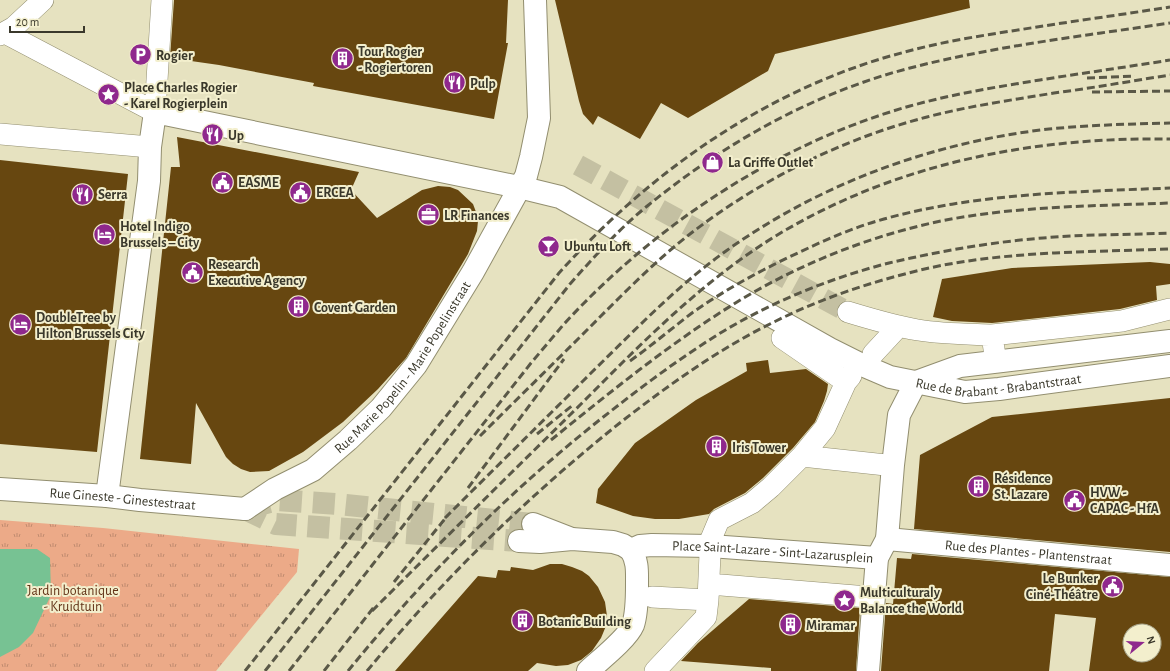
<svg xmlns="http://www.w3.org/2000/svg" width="1170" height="671" font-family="'Alegreya Sans',sans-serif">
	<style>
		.park { fill: url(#park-tufts) }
		.water { fill: #77c293 }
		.building { fill: #674710; fill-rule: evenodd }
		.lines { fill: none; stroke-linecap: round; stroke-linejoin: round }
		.pedestrian-tunnel { stroke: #c4c0a2; stroke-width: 21; stroke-dasharray: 21 10; stroke-linecap: butt }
		.tertiary-tunnel { stroke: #c4c0a2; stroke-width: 22; stroke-dasharray: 22 11; stroke-linecap: butt }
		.pedestrian-casing { stroke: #928e6f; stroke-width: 22 }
		.minor-casing { stroke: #928e6f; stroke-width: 24 }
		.tertiary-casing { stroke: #928e6f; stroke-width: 24 }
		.pedestrian { stroke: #fff; stroke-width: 21 }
		.minor { stroke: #fff; stroke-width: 22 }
		.tertiary { stroke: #fff; stroke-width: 22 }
		.rail { stroke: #5a5847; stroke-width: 3; stroke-dasharray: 8 4; stroke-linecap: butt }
		.labels { text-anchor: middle; stroke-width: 4; stroke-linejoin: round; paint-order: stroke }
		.poi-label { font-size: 14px; font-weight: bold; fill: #3a382b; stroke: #f3efcd; text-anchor: start }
		.street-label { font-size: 14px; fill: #3a382b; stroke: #f3efcd }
		.park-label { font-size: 14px; fill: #633418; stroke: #f3efcd }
	</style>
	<defs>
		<pattern id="park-tufts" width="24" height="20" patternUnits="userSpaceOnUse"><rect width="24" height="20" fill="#ecaa88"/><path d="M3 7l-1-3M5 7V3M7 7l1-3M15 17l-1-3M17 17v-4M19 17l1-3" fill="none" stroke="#c08b6f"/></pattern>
	</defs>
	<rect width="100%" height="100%" fill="#e6e2c0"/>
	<path class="park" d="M 0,520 L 103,528 L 299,549 L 297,572 L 216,671 L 0,671 Z"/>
	<path class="water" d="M 0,549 L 37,549 L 50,558 L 51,595 L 33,633 L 19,647 L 0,657 Z"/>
	<path class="building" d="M 174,0 L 508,0 L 506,43 L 508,43 L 494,119 L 313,86 L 314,83 L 219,65 L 170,58 Z
		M 555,0 L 969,0 L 970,8 L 775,54 L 768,71 L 688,118 L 661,103 L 640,139 L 598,116 L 593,125 L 583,114 L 579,101 Z
		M 177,137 L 359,172 L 351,190 L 377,218 L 422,190 L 438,186 L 450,187 L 458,190 L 473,204 L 476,212 L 478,221 L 477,231 L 468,254 L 406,358 L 378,389 L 343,422 L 303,452 L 269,471 L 250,472 L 241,469 L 233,464 L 226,457 L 196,403 L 191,464 L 140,459 L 171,167 L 180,167 Z
		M 0,160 L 128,174 L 97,452 L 0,444 Z
		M 1150,262 L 1170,264 L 1170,284 L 1156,286 L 1157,300 L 1120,309 L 992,323 L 952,321 L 933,317 L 942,279 L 1012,268 Z
		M 768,360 L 770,373 L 806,369 L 828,384 L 827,391 L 824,401 L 815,422 L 793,448 L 763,478 L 745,493 L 714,509 L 709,514 L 679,519 L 655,519 L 633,516 L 596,503 L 598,489 L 635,443 L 696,400 L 747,371 L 746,363 Z
		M 1170,398 L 1170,552 L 914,529 L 920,455 L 992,417 Z
		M 912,554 L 1170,577 L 1170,671 L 1089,671 L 1096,618 L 1055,614 L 1049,671 L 881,671 L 886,603 L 893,604 L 897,558 L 911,559 ZM 1130,631 L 1154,631 L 1154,655 L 1130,655 Z
		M 550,564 L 562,564 L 572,567 L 582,571 L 589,576 L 598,587 L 605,602 L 607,616 L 606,626 L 601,638 L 592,651 L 581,660 L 568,665 L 556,666 L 537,663 L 528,671 L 395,671 L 478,576 L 496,578 L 498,570 L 510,571 L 511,567 L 533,570 Z
		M 749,599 L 860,608 L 856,671 L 771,671 L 771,668 L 681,661 L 698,643 Z"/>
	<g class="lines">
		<path class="pedestrian-tunnel" d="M 578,165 L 848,312"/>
		<path class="tertiary-tunnel" d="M 248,508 L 277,500 L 337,504 L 533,524
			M 245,509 L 276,524 L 519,541"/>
		<defs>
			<path id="pedestrian" d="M 5,33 L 155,112 L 162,0
				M 0,35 L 14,27 L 43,0
				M 0,134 L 150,147
				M 848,312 C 871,319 894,326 918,330 C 942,334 967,334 992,335 L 995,356
				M 992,335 L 1122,321 L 1170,309
				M 782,338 L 846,382
				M 873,354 L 899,326
				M 802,456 L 886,465
				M 711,539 L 719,520 L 752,503 L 771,487 L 802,456 L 825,428 L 846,382 L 851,376
				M 709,584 L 868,597
				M 652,597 L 708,600 L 710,554
				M 655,671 L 706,617 L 708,600"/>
			<g id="minor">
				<path d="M 916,382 L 960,366 L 1170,341"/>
				<path id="s1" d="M 107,496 L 149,181 L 150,147 L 155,112 L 519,187 L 560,197 L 830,349 L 862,365 L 890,377 L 965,392 L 999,389 L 1170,366"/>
				<path id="s2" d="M 245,509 L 275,489 L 313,470 L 348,440 L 381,408 L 416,365 L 473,272 L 526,176 L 531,157 L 539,118 L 535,0"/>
				<path d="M 533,524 L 569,538"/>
				<path id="s3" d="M 887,539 L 1170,565"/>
				<path id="s4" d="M 519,541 L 540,542 L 572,539 L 613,542 L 623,545 L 631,550 L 640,546 L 652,545 L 710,546 L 877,558"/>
				<path d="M 868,671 L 877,558 L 887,539 L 893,465 L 899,415 L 916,382"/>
			</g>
			<g id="tertiary">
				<path id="s5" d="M 0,489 L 107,496 L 140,500 L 245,509"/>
				<path d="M 588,671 C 600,660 627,639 633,625 C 637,613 637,598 637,585 C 637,571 638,562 631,550"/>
			</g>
		</defs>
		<use href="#pedestrian" class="pedestrian-casing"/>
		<use href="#minor" class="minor-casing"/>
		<use href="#tertiary" class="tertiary-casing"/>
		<use href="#pedestrian" class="pedestrian"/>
		<use href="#minor" class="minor"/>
		<use href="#tertiary" class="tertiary"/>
		<path class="rail" d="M 1087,78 L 1135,76
			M 1092,92 L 1170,91
			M 630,361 C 651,346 671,329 692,313 C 726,289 763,269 800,252 C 827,239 855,227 884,219 C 977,193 1075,192 1170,188
			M 537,434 L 573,405
			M 480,436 C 516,400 553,364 589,328 C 621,296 654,262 690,234 C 760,180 842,139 927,117 C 969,106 1012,100 1054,93 C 1093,88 1131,81 1170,75
			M 551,440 C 614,389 678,337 747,296 C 807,261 874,235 941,221 C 1016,206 1094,206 1170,203
			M 468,488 L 564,359
			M 445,518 C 494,469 543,421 592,372 C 635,330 677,286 726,251 C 821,183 934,142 1049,129 C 1090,125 1130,124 1170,123
			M 394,582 L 448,515
			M 372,611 C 439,544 507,477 575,410 C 640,345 704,278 784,231 C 902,162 1035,137 1170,139
			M 245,671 L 559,273 C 652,170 770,87 905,52 C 948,40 993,34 1037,27 C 1081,20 1126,14 1170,7
			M 265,671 L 570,284 C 594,257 618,230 646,207 C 723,144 813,93 910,68 C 995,46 1083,36 1170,23
			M 289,671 L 531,363 C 542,350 553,337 564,324 C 656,224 779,143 910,106 C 953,94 996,87 1040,80 C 1083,73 1127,67 1170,60
			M 324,671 L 374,607
			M 348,671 C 426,575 513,487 611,411 C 644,385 679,359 714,337 C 766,304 830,278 889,263 C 940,251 992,242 1043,238 C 1085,234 1128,235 1170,233
			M 367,671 C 443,579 528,496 621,422 C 670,384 720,348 776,321 C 824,297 877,280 929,268 C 1008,251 1090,252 1170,249"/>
	</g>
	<defs>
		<symbol id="parking-disc" viewBox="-11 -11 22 22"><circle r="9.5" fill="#8f288d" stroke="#f3efcd"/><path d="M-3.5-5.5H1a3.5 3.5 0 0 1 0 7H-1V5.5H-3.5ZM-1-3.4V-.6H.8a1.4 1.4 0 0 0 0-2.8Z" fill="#fff"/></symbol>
		<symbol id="building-disc" viewBox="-11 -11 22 22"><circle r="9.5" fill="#8f288d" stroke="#f3efcd"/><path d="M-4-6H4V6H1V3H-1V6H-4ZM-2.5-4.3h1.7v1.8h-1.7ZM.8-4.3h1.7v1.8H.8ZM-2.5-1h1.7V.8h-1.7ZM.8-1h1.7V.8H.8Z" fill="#fff"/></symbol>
		<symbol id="restaurant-disc" viewBox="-11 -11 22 22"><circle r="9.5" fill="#8f288d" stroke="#f3efcd"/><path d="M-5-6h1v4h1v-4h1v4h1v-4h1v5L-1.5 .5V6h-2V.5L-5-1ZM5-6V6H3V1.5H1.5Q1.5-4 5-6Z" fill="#fff"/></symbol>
		<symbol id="sight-disc" viewBox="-11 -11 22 22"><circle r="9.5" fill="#8f288d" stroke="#f3efcd"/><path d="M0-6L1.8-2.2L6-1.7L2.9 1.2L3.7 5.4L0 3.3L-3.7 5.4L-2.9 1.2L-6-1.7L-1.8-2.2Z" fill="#fff"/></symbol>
		<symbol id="shop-disc" viewBox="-11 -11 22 22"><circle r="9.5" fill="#8f288d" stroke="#f3efcd"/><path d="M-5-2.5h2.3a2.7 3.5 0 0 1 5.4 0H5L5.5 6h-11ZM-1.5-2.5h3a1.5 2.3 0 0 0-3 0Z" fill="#fff"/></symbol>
		<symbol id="civic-disc" viewBox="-11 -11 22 22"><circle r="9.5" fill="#8f288d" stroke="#f3efcd"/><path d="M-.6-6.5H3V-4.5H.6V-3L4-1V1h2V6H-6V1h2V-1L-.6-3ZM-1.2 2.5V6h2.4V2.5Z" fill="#fff"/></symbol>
		<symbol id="office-disc" viewBox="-11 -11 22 22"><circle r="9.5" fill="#8f288d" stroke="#f3efcd"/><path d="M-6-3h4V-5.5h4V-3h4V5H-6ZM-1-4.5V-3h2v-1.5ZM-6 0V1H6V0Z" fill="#fff"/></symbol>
		<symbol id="hotel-disc" viewBox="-11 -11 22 22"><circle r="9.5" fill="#8f288d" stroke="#f3efcd"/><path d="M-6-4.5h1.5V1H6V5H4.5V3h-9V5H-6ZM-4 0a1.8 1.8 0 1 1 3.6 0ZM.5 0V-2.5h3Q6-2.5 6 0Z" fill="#fff"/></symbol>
		<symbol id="bar-disc" viewBox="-11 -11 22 22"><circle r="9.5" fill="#8f288d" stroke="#f3efcd"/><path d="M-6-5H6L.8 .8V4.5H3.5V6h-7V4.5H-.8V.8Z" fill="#fff"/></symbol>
	</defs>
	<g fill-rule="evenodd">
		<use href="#parking-disc" x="128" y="42" width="25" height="25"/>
		<use href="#building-disc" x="330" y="46" width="25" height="25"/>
		<use href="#restaurant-disc" x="442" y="70" width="25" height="25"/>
		<use href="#sight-disc" x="96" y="82" width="25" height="25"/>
		<use href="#restaurant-disc" x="200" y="122" width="25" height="25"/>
		<use href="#shop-disc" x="700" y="150" width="25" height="25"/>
		<use href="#civic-disc" x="210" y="170" width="25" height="25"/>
		<use href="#civic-disc" x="288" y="180" width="25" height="25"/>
		<use href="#restaurant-disc" x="70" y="182" width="25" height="25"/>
		<use href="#office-disc" x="416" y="202" width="25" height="25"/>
		<use href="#hotel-disc" x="92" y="222" width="25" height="25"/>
		<use href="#bar-disc" x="536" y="234" width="25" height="25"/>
		<use href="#civic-disc" x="180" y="260" width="25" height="25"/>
		<use href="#building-disc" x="286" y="294" width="25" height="25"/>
		<use href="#hotel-disc" x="8" y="312" width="25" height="25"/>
		<use href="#building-disc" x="704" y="434" width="25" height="25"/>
		<use href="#building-disc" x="966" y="474" width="25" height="25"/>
		<use href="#civic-disc" x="1062" y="488" width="25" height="25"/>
		<use href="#civic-disc" x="1100" y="574" width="25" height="25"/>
		<use href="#sight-disc" x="832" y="588" width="25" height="25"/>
		<use href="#building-disc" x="510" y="608" width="25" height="25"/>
		<use href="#building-disc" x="778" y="612" width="25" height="25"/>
	</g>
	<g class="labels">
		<g class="poi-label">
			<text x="358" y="56">Tour Rogier<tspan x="358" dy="16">- Rogiertoren</tspan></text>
			<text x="156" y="60">Rogier</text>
			<text x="470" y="88">Pulp</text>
			<text x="124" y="92">Place Charles Rogier<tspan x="124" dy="16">- Karel Rogierplein</tspan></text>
			<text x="228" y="140">Up</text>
			<text x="728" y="167">La Griffe Outlet</text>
			<text x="238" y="187">EASME</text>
			<text x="316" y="197">ERCEA</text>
			<text x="98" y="199">Serra</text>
			<text x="444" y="220">LR Finances</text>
			<text x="120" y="231">Hotel Indigo<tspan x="120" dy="16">Brussels – City</tspan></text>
			<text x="564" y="251">Ubuntu Loft</text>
			<text x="208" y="269">Research<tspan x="208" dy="16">Executive Agency</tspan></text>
			<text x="314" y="312">Covent Garden</text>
			<text x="36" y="322">DoubleTree by<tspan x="36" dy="16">Hilton Brussels City</tspan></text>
			<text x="732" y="452">Iris Tower</text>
			<text x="994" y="483">Résidence<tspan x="994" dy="16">St. Lazare</tspan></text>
			<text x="1090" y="497">HVW -<tspan x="1090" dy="16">CAPAC - HfA</tspan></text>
			<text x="1098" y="583" text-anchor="end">Le Bunker<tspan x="1098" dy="16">Ciné-Théâtre</tspan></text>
			<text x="860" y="597">Multiculturaly<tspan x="860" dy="16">Balance the World</tspan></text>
			<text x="538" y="626">Botanic Building</text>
			<text x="806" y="630">Miramar</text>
		</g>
		<g class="street-label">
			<text dy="5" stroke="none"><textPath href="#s2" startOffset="216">Rue Marie Popelin - Marie Popelinstraat</textPath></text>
			<text dy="5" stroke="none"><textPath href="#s1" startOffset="1287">Rue de Brabant - Brabantstraat</textPath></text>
			<text dy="5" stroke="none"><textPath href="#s5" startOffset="123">Rue Gineste - Ginestestraat</textPath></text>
			<text dy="5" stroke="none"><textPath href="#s4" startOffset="257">Place Saint-Lazare - Sint-Lazarusplein</textPath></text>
			<text dy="5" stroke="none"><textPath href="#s3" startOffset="142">Rue des Plantes - Plantenstraat</textPath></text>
		</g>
		<g class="park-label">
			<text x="73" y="595">Jardin botanique<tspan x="73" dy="16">- Kruidtuin</tspan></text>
		</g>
	</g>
	<g transform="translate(1142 643) rotate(72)"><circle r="19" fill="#f3efcd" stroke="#a9a68c"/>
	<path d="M0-3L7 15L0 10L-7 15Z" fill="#8f288d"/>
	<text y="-6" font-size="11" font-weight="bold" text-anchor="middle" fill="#3a382b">N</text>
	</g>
	<path d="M10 26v6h74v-6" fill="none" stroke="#3a382b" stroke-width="2"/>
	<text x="16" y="26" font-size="12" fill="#3a382b" stroke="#f3efcd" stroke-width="3" paint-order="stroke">20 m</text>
</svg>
